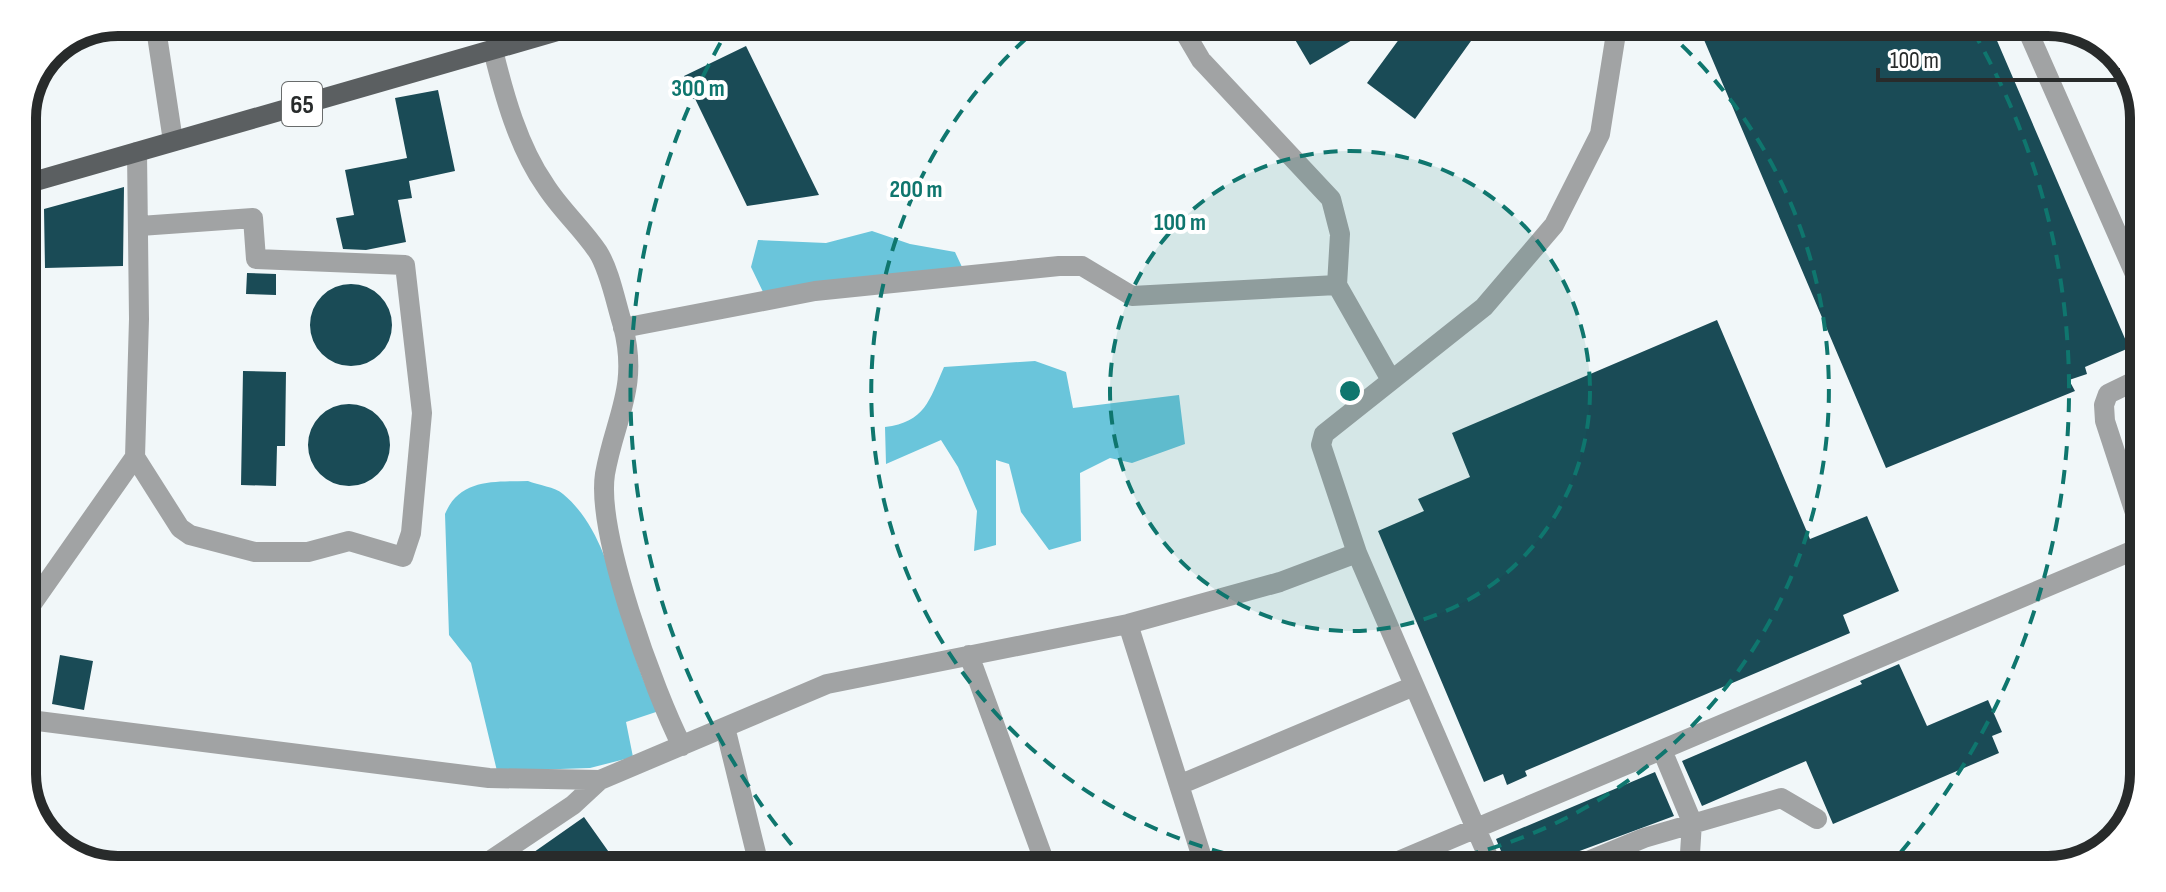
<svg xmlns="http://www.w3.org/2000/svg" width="2166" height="892" font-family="'Sofia Sans Condensed',sans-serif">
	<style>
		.forest { fill: #6ac5db }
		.building { fill: #1a4b56 }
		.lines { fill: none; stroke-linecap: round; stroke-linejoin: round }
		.minor { stroke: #a1a3a4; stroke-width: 20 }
		.major { stroke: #5b5f61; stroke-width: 20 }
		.ring { fill: none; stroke: #0f766e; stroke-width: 4; stroke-dasharray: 14 10 }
		.labels { text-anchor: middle; stroke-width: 8; stroke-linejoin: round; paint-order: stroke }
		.shield { fill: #fff; stroke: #686b6b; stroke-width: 2 }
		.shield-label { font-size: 26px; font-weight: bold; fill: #282b2b }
		.rim { fill: none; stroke: #282b2b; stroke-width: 10 }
		.centre { fill: #0f766e; stroke: #fff; stroke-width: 4 }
		.ring-label { font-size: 24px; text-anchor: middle; font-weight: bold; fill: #0f766e; stroke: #fff; stroke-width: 8; stroke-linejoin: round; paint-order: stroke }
	</style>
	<rect width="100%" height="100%" fill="#f1f7f9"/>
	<path class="forest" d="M 872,231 L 910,244 L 955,252 L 962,267 L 764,294 L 751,267 L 758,240 L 826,243 Z
		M 1035,361 L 1066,372 L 1073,408 L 1179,395 L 1185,444 L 1132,463 L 1110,458 L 1080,473 L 1081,541 L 1049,550 L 1021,512 L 1009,464 L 996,460 L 996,545 L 974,551 L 977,511 L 958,467 L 941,440 L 886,464 L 885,427 C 925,422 929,401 944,367 Z
		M 528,481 C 538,485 555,487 563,494 C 621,542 620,649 659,711 L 626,722 L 633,757 L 590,768 L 497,771 L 471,663 L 449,635 L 445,514 C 460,478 495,482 528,481 Z"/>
	<path class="building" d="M 1287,26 L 1374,27 L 1310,65 Z
		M 1408,27 L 1481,27 L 1415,119 L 1367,83 Z
		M 1699,28 L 1992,29 L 2129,348 L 2085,367 L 2087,374 L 2069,380 L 2075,391 L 1886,468 Z
		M 746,46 L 819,195 L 747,206 L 684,76 Z
		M 438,90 L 455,171 L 409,181 L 412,198 L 398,200 L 406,242 L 366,250 L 343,249 L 336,218 L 354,215 L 345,170 L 407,158 L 395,98 Z
		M 124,187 L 123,266 L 45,268 L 44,209 Z
		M 247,273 L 276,274 L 276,295 L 246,294 Z
		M310 325a41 41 0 1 1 82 0a41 41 0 1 1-82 0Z
		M 1717,320 L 1810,539 L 1867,516 L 1899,591 L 1843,615 L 1850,633 L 1525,771 L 1527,776 L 1507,785 L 1503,774 L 1484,782 L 1378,531 L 1424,511 L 1418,499 L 1470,477 L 1452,433 Z
		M 243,371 L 286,372 L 285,446 L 277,446 L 276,486 L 241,485 Z
		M308 445a41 41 0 1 1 82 0a41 41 0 1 1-82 0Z
		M 60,655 L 93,661 L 84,710 L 52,704 Z
		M 1899,664 L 1927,726 L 1988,700 L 2002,732 L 1992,736 L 1999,753 L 1833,824 L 1806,761 L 1702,806 L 1682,761 L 1862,684 L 1860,681 Z
		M 1655,772 L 1674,816 L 1566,856 L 1553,868 L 1508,868 L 1496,839 Z
		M 584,817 L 618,865 L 517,864 Z"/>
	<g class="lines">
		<path class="minor" d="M 155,22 L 173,141
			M 1181,26 L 1201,60 L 1331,199 L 1340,234 L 1337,285 L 1391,380
			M 2027,29 L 2142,290
			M 493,50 C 504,95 518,146 545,185 C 560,209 582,228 598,252 C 610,271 616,304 623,326 C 639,388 615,417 605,474 C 596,533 654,691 682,746
			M 623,328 L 815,291 L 1059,266 L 1082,266 L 1132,296 L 1337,285
			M 135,457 L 180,528 L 190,535 L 255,552 L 308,552 L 349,541 L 403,557 L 411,533 L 422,413 L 405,265 L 256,259 L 253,218 L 140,226
			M 2140,528 L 2105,421 L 2104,405 L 2108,394 L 2141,378
			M 22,618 L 135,457 L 139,319 L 137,152
			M 1128,624 L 1205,867
			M 969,655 L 1046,866
			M 22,719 L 489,778 L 600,780 L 827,684 L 1128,624 L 1280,582 L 1357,553
			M 725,727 L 756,853
			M 1662,750 L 1692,822 L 1689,869
			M 1179,785 L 1414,686
			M 485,864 L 573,805 L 600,780
			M 1382,868 L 2139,548
			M 1493,868 L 1357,553 L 1321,445 L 1324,434 L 1484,307 L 1554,225 L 1600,134 L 1617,27
			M 1571,868 L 1644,838 L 1781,798 L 1817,819"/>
		<path class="major" d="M 22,185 L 582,24"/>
	</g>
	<circle cx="1350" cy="391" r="240" fill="#0f766e" fill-opacity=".12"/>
	<g class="ring">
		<circle cx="1350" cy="391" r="240"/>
		<path d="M1296 867A479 479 0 0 1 1039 27M1664 29A479 479 0 0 1 1400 867"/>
		<path d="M807 863A719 719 0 0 1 730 26M1973 31A719 719 0 0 1 1888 867"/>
	</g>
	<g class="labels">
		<rect class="shield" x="282" y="82" width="40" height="44" rx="6"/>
		<g class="shield-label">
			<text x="302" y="113">65</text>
		</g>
	</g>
	<path d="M0 0H2166V892H0ZM118 36H2048A82 82 0 0 1 2130 118V774A82 82 0 0 1 2048 856H118A82 82 0 0 1 36 774V118A82 82 0 0 1 118 36Z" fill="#fff" fill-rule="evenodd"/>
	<path class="rim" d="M118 36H2048A82 82 0 0 1 2130 118V774A82 82 0 0 1 2048 856H118A82 82 0 0 1 36 774V118A82 82 0 0 1 118 36Z"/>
	<circle cx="1350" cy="391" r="12" class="centre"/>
	<g class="ring-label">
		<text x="698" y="96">300 m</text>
		<text x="916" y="197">200 m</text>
		<text x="1180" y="230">100 m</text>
	</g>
	<path d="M1878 68v12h240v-12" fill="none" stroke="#282b2b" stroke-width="4"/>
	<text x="1890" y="68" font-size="24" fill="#282b2b" stroke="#ffffff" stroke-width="6" paint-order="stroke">100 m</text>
</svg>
